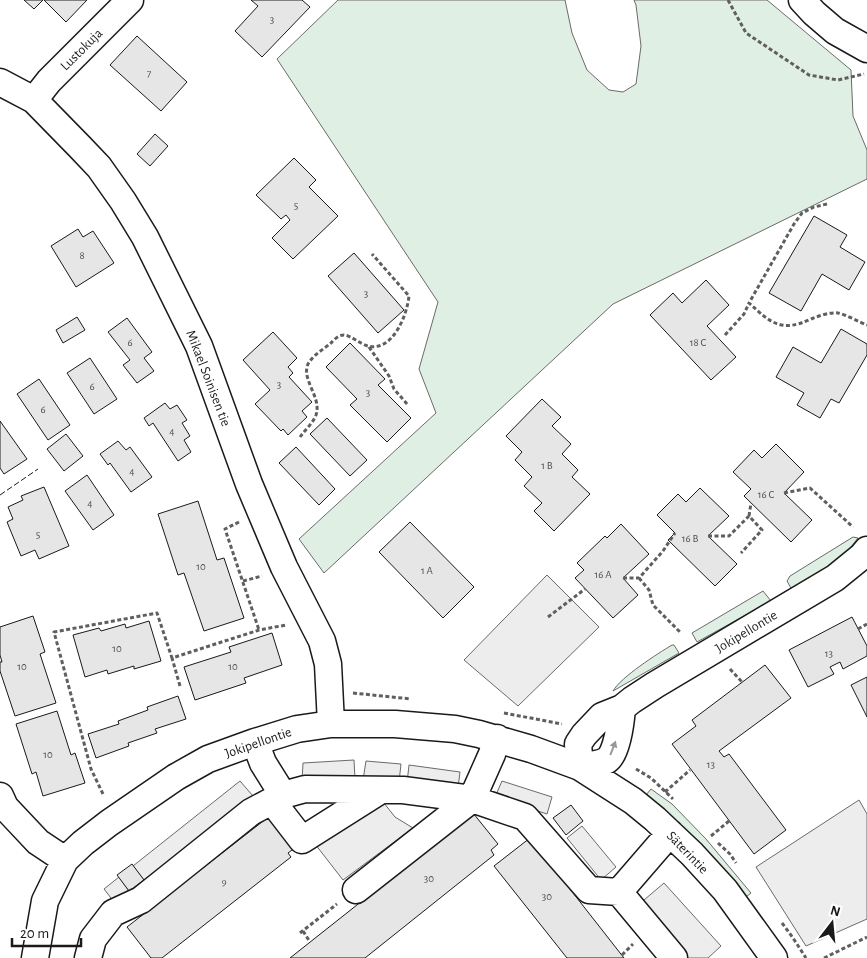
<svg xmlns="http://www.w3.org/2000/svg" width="867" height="958" font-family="'Alegreya Sans',sans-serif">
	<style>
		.green { fill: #e0efe3; stroke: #6a6a6a }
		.parking { fill: #ededed; stroke: #6a6a6a }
		.building { fill: #e6e6e6; stroke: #1a1a1a }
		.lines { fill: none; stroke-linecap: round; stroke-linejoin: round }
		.minor-casing { stroke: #1a1a1a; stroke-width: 29 }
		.path { stroke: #5f5f5f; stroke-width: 3; stroke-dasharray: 4 2.5; stroke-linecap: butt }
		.minor { stroke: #fff; stroke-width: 26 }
		.fence { stroke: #1a1a1a; stroke-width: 1; stroke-dasharray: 6 2.5; stroke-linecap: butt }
		.oneway { fill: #989898 }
		.labels { text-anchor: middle; stroke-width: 4; stroke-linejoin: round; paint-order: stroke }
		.number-label { font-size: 11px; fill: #4d4d4d }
		.street-label { font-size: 14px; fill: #1a1a1a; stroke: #fff }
	</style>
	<rect width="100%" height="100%" fill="#fff"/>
	<path class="green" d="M 338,0 L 565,0 L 572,33 L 587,70 L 609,90 L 623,92 L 636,84 L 641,46 L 636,5 L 634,0 L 767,0 L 851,70 L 853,116 L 867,150 L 867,179 L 613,304 L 324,573 L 299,539 L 436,413 L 419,369 L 438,302 L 277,59 Z
		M 853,537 L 858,538 C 840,563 818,575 792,590 L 787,581 L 790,576 Z
		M 763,591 L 771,601 L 697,642 L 692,633 Z
		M 672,645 L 674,645 L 679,653 L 613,691 C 621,677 657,654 672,645 Z
		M 651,789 L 672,804 L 706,839 L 751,893 L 746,897 L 717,862 L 689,832 L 646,795 Z"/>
	<path class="parking" d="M 547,575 L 599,627 L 518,706 L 464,660 Z
		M 354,760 L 355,779 L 302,781 L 303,763 Z
		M 366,761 L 401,764 L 399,782 L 363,780 Z
		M 409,765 L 460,772 L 458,788 L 407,783 Z
		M 240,781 L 253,796 L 144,880 L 133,866 Z
		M 502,781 L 552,797 L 547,814 L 495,797 Z
		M 380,798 L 395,817 L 413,828 L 343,880 L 315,844 Z
		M 859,800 L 867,814 L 867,919 L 806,946 L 756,867 Z
		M 582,826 L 616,867 L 601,880 L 567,838 Z
		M 119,877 L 129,891 L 114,902 L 104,889 Z
		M 664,883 L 721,946 L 708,958 L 658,958 L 624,917 Z"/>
	<path class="building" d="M 24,0 L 43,0 L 34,9 Z
		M 44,0 L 87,0 L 66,22 Z
		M 251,0 L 302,0 L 310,7 L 262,57 L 235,31 L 258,6 Z
		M 137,36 L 187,82 L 161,111 L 110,65 Z
		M 155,134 L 168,146 L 150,166 L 137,154 Z
		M 294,158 L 316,180 L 309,187 L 338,216 L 293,259 L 272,238 L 290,220 L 286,215 L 281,219 L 256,195 Z
		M 814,216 L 847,235 L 840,247 L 865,262 L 849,290 L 822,274 L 801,311 L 769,293 Z
		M 78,229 L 83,237 L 93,231 L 114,263 L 76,287 L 51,246 Z
		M 354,253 L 404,310 L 378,333 L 328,276 Z
		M 706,280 L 729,305 L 707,326 L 736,357 L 711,380 L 650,315 L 673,293 L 682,303 Z
		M 77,317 L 85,330 L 63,343 L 56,330 Z
		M 127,318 L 152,352 L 144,358 L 154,371 L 137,383 L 123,365 L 130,360 L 108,332 Z
		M 841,329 L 867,344 L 867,355 L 839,403 L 831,399 L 820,418 L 797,405 L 804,393 L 776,377 L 793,347 L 821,363 Z
		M 273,332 L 297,358 L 288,367 L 293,373 L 289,377 L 312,402 L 302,411 L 307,417 L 288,435 L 283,429 L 281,431 L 255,404 L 270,390 L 243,360 Z
		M 350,343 L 385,379 L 378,385 L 411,418 L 387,442 L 350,405 L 357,399 L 326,367 Z
		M 90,358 L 117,399 L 94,414 L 67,373 Z
		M 39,379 L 70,425 L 48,440 L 17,394 Z
		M 542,399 L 561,417 L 552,426 L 571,444 L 562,454 L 578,470 L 572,477 L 590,494 L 554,531 L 534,511 L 542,503 L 524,486 L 532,477 L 515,460 L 522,452 L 506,436 Z
		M 165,403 L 170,409 L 177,405 L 187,420 L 182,423 L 190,436 L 184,440 L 191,452 L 178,461 L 153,423 L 149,426 L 144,418 Z
		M 327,418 L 367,460 L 350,476 L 310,434 Z
		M 0,421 L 27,459 L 4,474 L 0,468 Z
		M 66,434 L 83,456 L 64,471 L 47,449 Z
		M 118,441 L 126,450 L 130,447 L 152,477 L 131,492 L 110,463 L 108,465 L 100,454 Z
		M 776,444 L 804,472 L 784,493 L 812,520 L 791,542 L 744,496 L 751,489 L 733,472 L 754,450 L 762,458 Z
		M 296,447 L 335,489 L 319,505 L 279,463 Z
		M 87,475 L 114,515 L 93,530 L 65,491 Z
		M 44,487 L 69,546 L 39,559 L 35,550 L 21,556 L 7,522 L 13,519 L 8,507 L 23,500 L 21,496 Z
		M 700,488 L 729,516 L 708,536 L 737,564 L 715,586 L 668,540 L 675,533 L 657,515 L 678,494 L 686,502 Z
		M 198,501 L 217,560 L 224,558 L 244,618 L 204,631 L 184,573 L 178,575 L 158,514 Z
		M 410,522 L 474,587 L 443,618 L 379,552 Z
		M 621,524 L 649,554 L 623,578 L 638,595 L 613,618 L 575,578 L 584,570 L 577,563 L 605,536 L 607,538 Z
		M 33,616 L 45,652 L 40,654 L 56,703 L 15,716 L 0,671 L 0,662 L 2,662 L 0,655 L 0,627 Z
		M 852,617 L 867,646 L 867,656 L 843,669 L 840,662 L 830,667 L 834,674 L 808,687 L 789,650 Z
		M 149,621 L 161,661 L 134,669 L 134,666 L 108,674 L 107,670 L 85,677 L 73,635 L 99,628 L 101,631 L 125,624 L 126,628 Z
		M 272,633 L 282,665 L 244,678 L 246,683 L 195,700 L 184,667 L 231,652 L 229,647 Z
		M 765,665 L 791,698 L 719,751 L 724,757 L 729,754 L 786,830 L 754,854 L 672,744 L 696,726 L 692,720 Z
		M 867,677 L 867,717 L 851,685 Z
		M 178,696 L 186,719 L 155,729 L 157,733 L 128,743 L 129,746 L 96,758 L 88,734 L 119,724 L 118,721 L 148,710 L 147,707 Z
		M 57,711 L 71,755 L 75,753 L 85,783 L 43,796 L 36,772 L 32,774 L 16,724 Z
		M 571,805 L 583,821 L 566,835 L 553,818 Z
		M 473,813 L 498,844 L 491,850 L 494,855 L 365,958 L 290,958 Z
		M 271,815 L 296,847 L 288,853 L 291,857 L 162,958 L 151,958 L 127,927 Z
		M 530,838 L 624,958 L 567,958 L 494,866 Z
		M 132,864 L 144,880 L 129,891 L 117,875 Z"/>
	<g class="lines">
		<defs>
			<path id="minor" d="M 802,0 L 814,13 L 835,31 L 867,49
				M 0,82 L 34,100 L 80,147 L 99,167 L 123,201 L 145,237 L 199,346 L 249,484 L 284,567 L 322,641 L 328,664 L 331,724
				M 34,100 L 49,81 L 130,0
				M 255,742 L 263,763 L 283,795
				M 580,767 L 578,744 L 584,735 L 602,716 L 622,708 L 632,700 L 655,685 L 835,578 L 862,556 L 867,550
				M 580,767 C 586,766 603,763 607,760 C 617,754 621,720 622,708
				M 0,796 L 5,807 L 38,842 L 65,860
				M 272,801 L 302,840 L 381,790
				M 356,890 L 472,799 L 492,754 L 497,738
				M 619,892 L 670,833
				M 35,958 L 45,901 L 65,860 L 83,843 L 109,823 L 176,777 L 208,759 L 255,742 L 297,729 L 331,724 L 395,724 L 455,729 L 479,734 L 531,749 L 580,767 L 633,801 L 655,819 L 692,854 L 725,890 L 774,958
				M 88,958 L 93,939 L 113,913 L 141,900 L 251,812 L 283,795 L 305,789 L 403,790 L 472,799 L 525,817 L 589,890 L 619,892 L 674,958"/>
		</defs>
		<use href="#minor" class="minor-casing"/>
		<path class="path" d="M 728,0 L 746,33 L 809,75 L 838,80 L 864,74
			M 827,204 L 814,207 L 802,213 L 794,224 L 749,303 C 771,323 781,333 811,319 C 819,316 829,312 838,313 C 845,314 859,322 867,325
			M 725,335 L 744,314 L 749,303
			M 369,347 L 389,376 L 394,389 L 408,405
			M 300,437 C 305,430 313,423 316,415 C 322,397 301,380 308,364 C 313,355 324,349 331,343 C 334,340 338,335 344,335 C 352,336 360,344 368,346 C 393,352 407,315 409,296 L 372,254
			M 784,493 L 810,488 L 853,527
			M 749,516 L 751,503
			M 239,522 L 225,529 L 259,630
			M 708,536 L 729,536 L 749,516 L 762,530 L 741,553
			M 623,578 L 639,578 L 663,551 L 675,533
			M 639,578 L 649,590 L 653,605 L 680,632
			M 243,581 L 262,576
			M 548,617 L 585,589
			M 858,629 L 867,624
			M 730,669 L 742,682
			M 180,686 L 172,658 L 259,630 L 286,625
			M 353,693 L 411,699
			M 504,713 L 562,724
			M 636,769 L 651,778 L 673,799
			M 665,792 L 690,770
			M 103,794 L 91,769 L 54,632 L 157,613 L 172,658
			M 711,836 L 729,821
			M 718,843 L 730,854 L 736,863
			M 782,923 L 793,938 L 806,958
			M 303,931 L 310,942
			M 300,933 L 337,904
			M 622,955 L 633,944
			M 824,958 L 867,937"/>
		<use href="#minor" class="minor"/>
		<path class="fence" d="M 0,495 L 38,469"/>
	</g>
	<defs><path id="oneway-solid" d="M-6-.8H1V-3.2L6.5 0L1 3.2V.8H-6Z" transform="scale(1.25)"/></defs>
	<use class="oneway" href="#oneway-solid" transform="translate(613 748) rotate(-69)"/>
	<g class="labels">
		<g class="number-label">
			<text x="272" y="23">3</text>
			<text x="149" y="77">7</text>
			<text x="296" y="209">5</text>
			<text x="82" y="259">8</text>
			<text x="366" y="297">3</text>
			<text x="130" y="346">6</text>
			<text x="698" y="346">18 C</text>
			<text x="279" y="388">3</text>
			<text x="92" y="390">6</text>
			<text x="368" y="396">3</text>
			<text x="43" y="413">6</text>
			<text x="172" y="435">4</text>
			<text x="547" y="469">1 B</text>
			<text x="132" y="475">4</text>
			<text x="766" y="498">16 C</text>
			<text x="90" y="507">4</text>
			<text x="38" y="538">5</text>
			<text x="690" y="542">16 B</text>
			<text x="201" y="570">10</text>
			<text x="427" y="574">1 A</text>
			<text x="603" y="578">16 A</text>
			<text x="117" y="652">10</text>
			<text x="829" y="657">13</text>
			<text x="22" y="670">10</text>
			<text x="233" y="670">10</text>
			<text x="48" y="758">10</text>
			<text x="711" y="768">13</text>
			<text x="429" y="882">30</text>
			<text x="224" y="885">9</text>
			<text x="547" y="900">30</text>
		</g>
		<g class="street-label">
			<text transform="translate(81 49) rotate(-45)" y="5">Lustokuja</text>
			<text transform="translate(209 378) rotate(69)" y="5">Mikael Soinisen tie</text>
			<text transform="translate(746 631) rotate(-31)" y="5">Jokipellontie</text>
			<text transform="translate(258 742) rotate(-19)" y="5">Jokipellontie</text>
			<text transform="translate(688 852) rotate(46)" y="5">Säterintie</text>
		</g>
	</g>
	<g transform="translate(832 923) rotate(16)" stroke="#ffffff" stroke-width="4" paint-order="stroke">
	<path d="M0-4L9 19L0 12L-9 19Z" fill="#1a1a1a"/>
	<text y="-8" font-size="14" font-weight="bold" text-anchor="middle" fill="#1a1a1a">N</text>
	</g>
	<path d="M12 938v8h69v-8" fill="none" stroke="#1a1a1a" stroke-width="2.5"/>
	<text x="20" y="938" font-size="15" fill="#1a1a1a" stroke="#ffffff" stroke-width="4" paint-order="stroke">20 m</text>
</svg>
